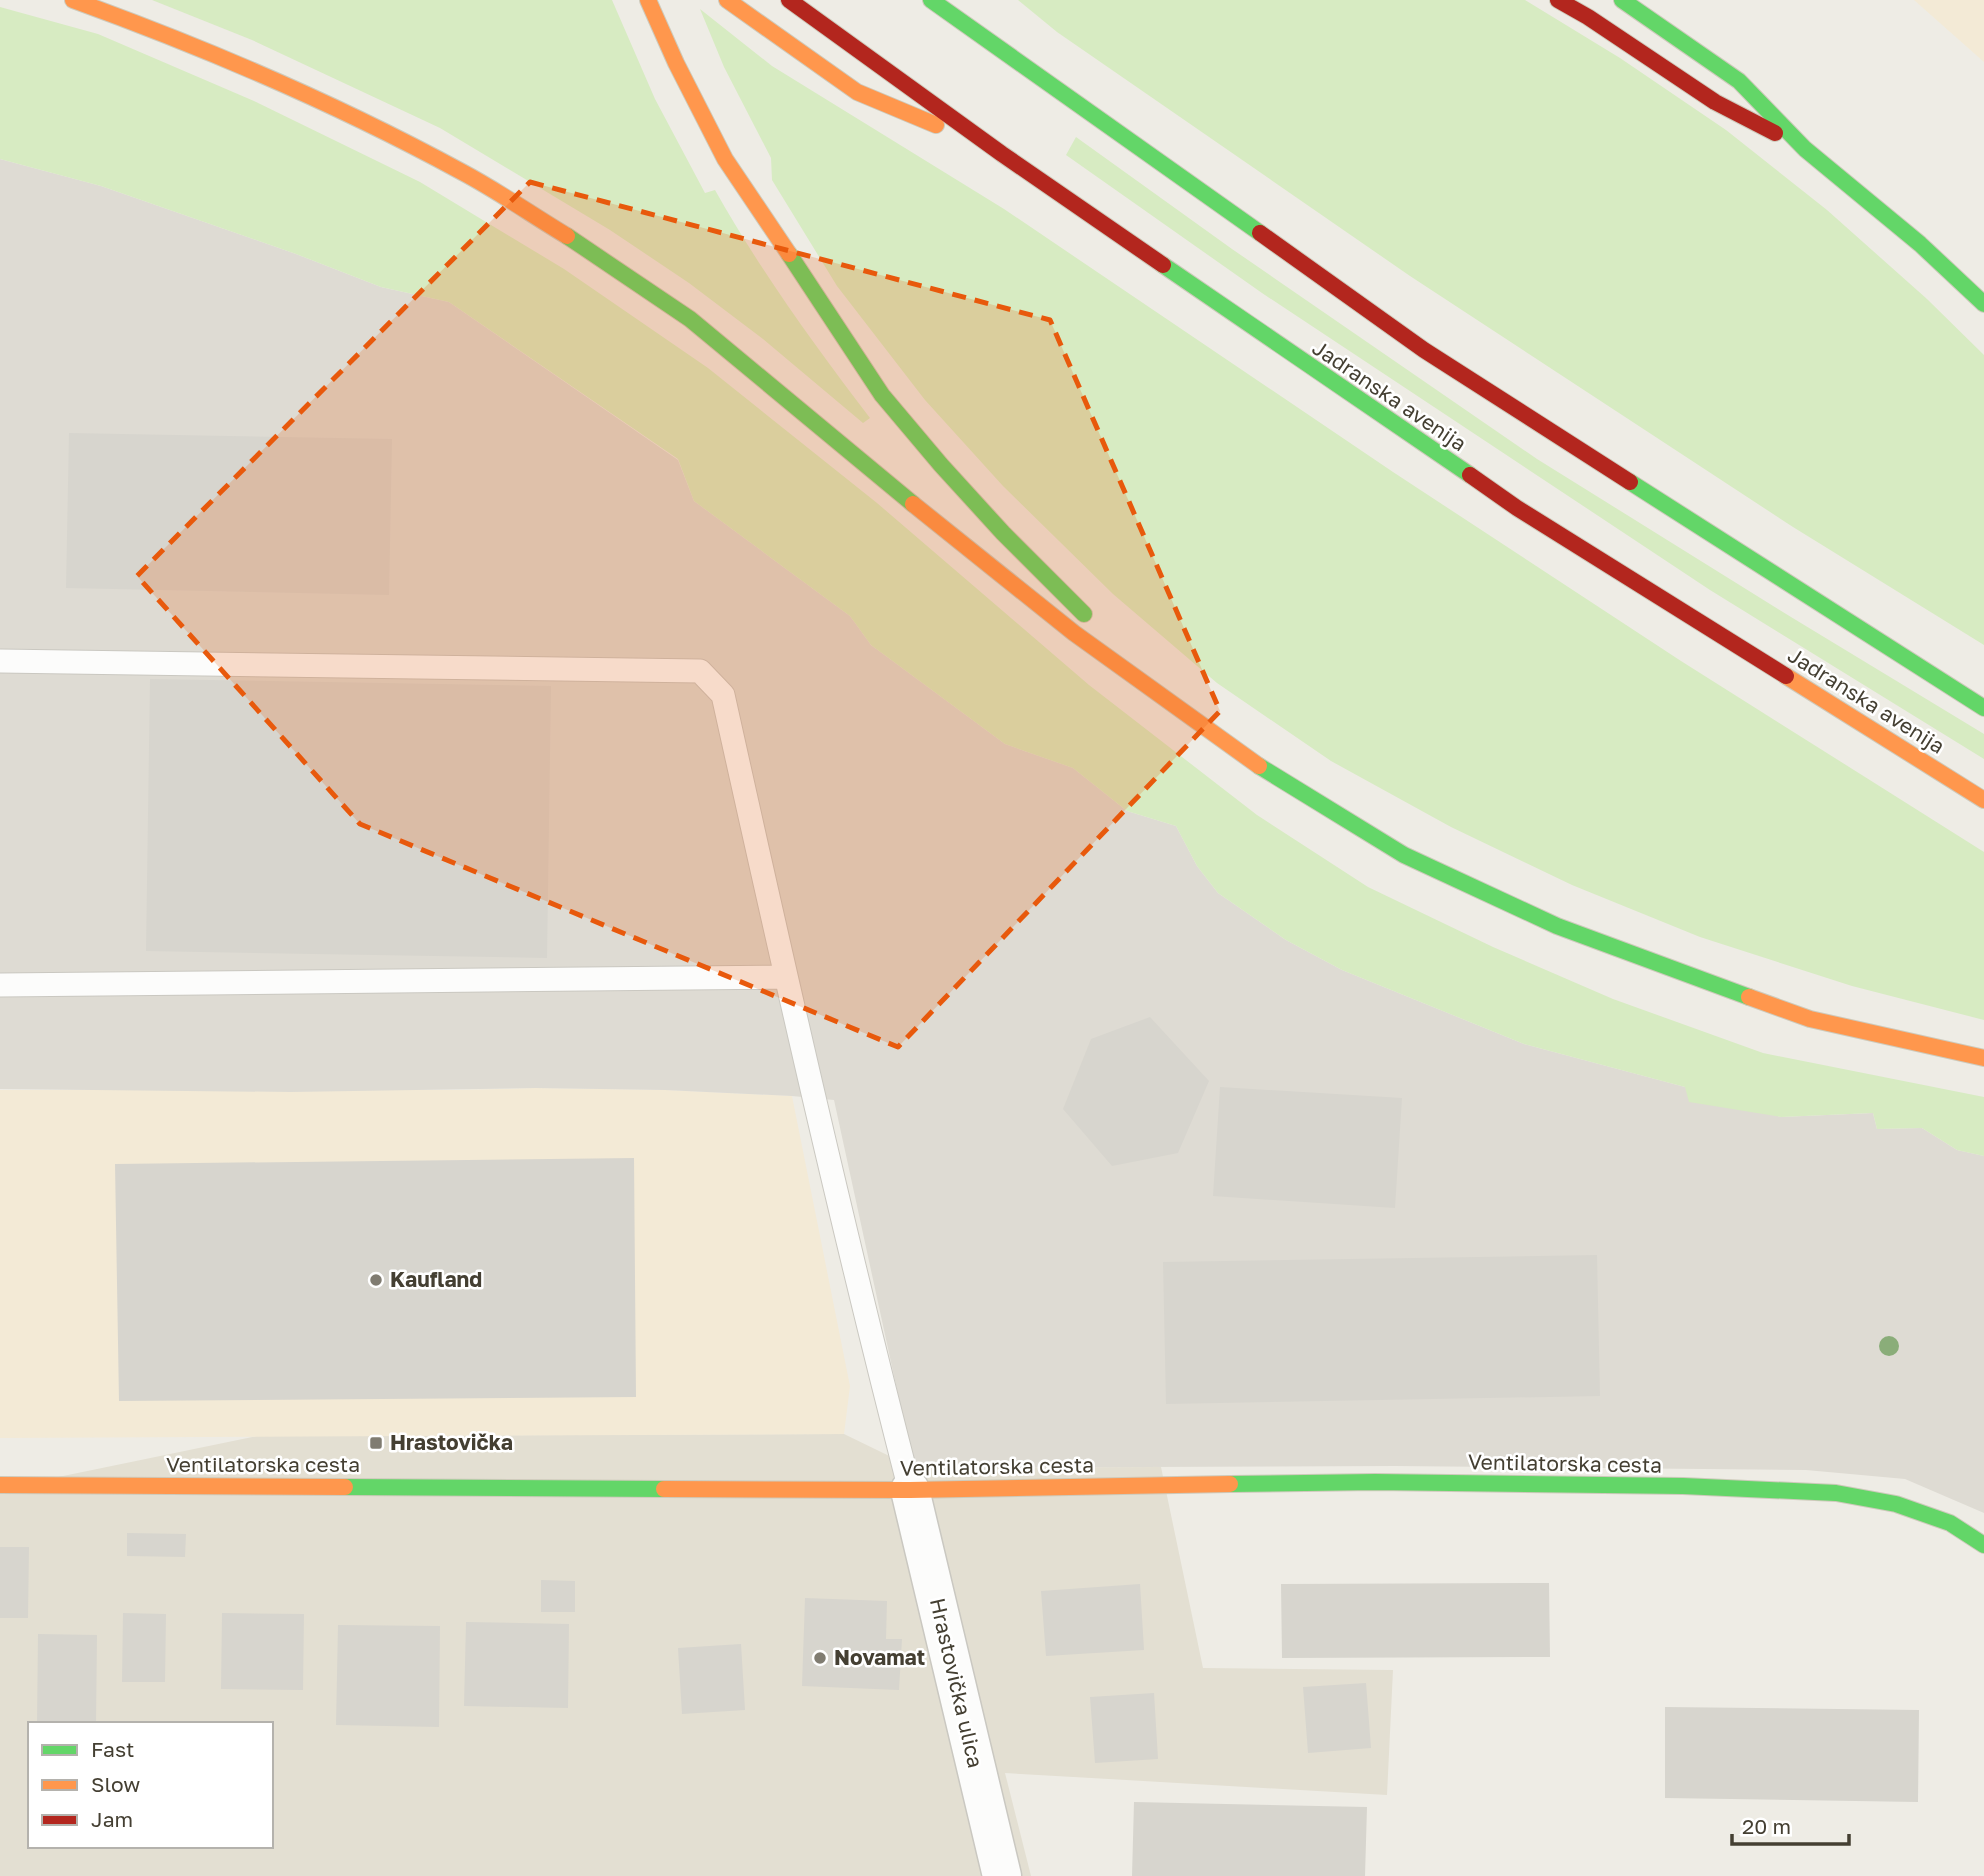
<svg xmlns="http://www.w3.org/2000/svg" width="1984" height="1876" font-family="'Golos Text',sans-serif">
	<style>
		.residential { fill: #e3dfd2; fill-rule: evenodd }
		.commercial { fill: #f3ead6 }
		.industrial { fill: #dedbd3 }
		.green { fill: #d7ebc2 }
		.building { fill: #d7d5ce }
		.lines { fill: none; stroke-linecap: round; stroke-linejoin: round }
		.lane-casing { stroke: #cac8c1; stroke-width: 25 }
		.street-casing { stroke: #cac8c1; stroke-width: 41 }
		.fast-casing { stroke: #cecabb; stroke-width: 18 }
		.slow-casing { stroke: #cecabb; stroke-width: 18 }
		.jam-casing { stroke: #cecabb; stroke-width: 18 }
		.lane { stroke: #fcfcfb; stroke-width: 23 }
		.street { stroke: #fcfcfb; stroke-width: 38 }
		.fast { stroke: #63d668; stroke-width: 16 }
		.slow { stroke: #ff974d; stroke-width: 16 }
		.jam { stroke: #b3261e; stroke-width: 16 }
		.tree { fill: #8aad79 }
		.marked { fill: #e8590c; fill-opacity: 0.2; stroke: #e8590c; stroke-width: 5; stroke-dasharray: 14 9; stroke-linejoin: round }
		.poi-dot { fill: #807c71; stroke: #fff; stroke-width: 2.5 }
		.labels { text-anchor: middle; stroke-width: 5; stroke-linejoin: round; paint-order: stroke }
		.street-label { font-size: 21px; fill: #443f32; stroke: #fff }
		.poi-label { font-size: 21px; font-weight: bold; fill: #443f32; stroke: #fff; text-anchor: start }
	</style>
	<rect width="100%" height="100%" fill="#eeece5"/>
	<path class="residential" d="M 844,1434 L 914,1468 L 1161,1467 L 1203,1668 L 1393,1670 L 1387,1795 L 1005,1773 L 1031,1876 L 0,1876 L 0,1489 L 257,1436 ZM 30,1724 L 271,1724 L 271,1846 L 30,1846 Z"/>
	<path class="commercial" d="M 1914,0 L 1984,0 L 1984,62 Z
		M 535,1088 L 665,1090 L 792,1096 L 850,1386 L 844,1434 L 0,1438 L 0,1090 L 456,1090 Z"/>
	<path class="industrial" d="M 0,159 L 101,186 L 296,254 L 381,287 L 449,302 L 678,460 L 694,501 L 850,616 L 871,645 L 1005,744 L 1073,768 L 1127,811 L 1176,826 L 1197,866 L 1218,893 L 1286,940 L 1342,970 L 1524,1044 L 1685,1087 L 1781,1117 L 1873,1113 L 1877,1129 L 1922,1128 L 1957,1150 L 1984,1156 L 1984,1513 L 1905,1479 L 1806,1470 L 1395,1466 L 914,1468 L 834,1100 L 792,1096 L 665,1090 L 535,1088 L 291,1092 L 0,1089 Z"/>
	<path class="green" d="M 152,0 L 612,0 L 655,99 L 705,193 L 715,190 C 760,270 814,345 870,418 L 863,423 L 763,339 L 689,283 L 610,230 L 440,128 L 252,40 Z
		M 1018,0 L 1525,0 L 1620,58 L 1726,130 L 1827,210 L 1927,299 L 1984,355 L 1984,645 L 1793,527 L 1410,276 L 1057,32 Z
		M 0,7 L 98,34 L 254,101 L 420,182 L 564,269 L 708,368 L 877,503 L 1089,685 L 1257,815 L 1368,887 L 1493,947 L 1613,999 L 1763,1053 L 1984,1097 L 1984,1156 L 1957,1150 L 1922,1128 L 1877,1129 L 1873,1113 L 1781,1117 L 1689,1102 L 1685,1087 L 1524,1044 L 1342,970 L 1286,940 L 1218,893 L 1197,866 L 1176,826 L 1127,811 L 1073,768 L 1005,744 L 871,645 L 850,616 L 694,501 L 678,459 L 449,302 L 381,287 L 296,254 L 101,186 L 0,159 Z
		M 700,9 L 772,66 L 1004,209 L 1393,472 L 1681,661 L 1984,852 L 1984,1020 L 1852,986 L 1700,937 L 1572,885 L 1451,827 L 1331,761 L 1217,683 L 1113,594 L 1003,486 L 925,400 L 837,286 L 772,180 L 771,158 L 724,67 Z
		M 1076,137 L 1232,249 L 1537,459 L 1791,617 L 1984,734 L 1984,759 L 1710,590 L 1262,293 L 1066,155 Z"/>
	<path class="building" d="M 69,433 L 392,439 L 389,595 L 66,588 Z
		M 150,679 L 551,686 L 547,958 L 146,951 Z
		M 1150,1017 L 1209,1081 L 1178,1153 L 1112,1166 L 1063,1109 L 1091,1039 Z
		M 1220,1087 L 1402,1098 L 1395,1208 L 1213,1196 Z
		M 634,1158 L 636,1397 L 119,1401 L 115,1164 Z
		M 1597,1255 L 1600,1396 L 1166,1404 L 1163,1262 Z
		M 127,1533 L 186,1534 L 185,1557 L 127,1556 Z
		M 0,1547 L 29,1547 L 28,1618 L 0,1618 Z
		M 541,1580 L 575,1581 L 575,1612 L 541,1612 Z
		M 1549,1583 L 1550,1657 L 1282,1658 L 1281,1584 Z
		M 1140,1584 L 1144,1650 L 1046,1656 L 1041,1591 Z
		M 805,1598 L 887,1601 L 886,1639 L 902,1639 L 899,1690 L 802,1686 Z
		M 123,1613 L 166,1614 L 165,1682 L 122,1682 Z
		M 222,1613 L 304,1614 L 303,1690 L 221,1689 Z
		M 466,1622 L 569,1624 L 568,1708 L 464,1706 Z
		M 338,1625 L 440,1626 L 439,1727 L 336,1725 Z
		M 38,1634 L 97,1635 L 96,1724 L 37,1724 Z
		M 741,1644 L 745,1710 L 682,1714 L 678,1648 Z
		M 1366,1683 L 1371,1748 L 1308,1753 L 1303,1687 Z
		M 1154,1693 L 1158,1759 L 1095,1763 L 1090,1697 Z
		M 1665,1707 L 1919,1710 L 1918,1802 L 1665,1798 Z
		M 1134,1802 L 1367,1807 L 1365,1876 L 1132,1876 Z"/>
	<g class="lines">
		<defs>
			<path id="lane" d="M 0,661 L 700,671 L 723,695 C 782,961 842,1227 910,1490
				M 0,985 L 786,977"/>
			<path id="street" d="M 910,1490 L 1002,1876"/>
			<path id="fast" d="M 931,0 L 1260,233
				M 1622,0 L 1739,81 L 1805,149 L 1920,244 L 1984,304
				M 567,236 L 690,319 L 913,504
				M 789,254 L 882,395 L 941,465 L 1003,533 L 1084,614
				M 1163,265 L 1470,475
				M 1630,482 L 1984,708
				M 1259,766 L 1404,855 L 1557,926 L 1749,997
				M 1230,1484 L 1375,1482 L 1683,1486 L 1836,1493 L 1896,1504 L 1950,1523 L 1984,1545
				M 345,1487 L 664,1489"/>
			<path id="slow" d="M 73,0 C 206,48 337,104 462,172 C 498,191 532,215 567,236
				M 648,0 L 676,63 L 725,159 L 789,254
				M 727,0 L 857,92 L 936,125
				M 913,504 L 1074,633 L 1259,766
				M 1786,676 L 1984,800
				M 1749,997 L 1810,1019 L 1984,1058
				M 0,1485 L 345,1487
				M 664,1489 L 910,1490 L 1230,1484"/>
			<path id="jam" d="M 789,0 L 1002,154 L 1163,265
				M 1558,0 L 1588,17 L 1715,102 L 1775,133
				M 1260,233 L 1424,350 L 1630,482
				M 1470,475 L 1517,508 L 1786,676"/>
		</defs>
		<use href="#lane" class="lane-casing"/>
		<use href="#street" class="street-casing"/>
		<use href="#fast" class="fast-casing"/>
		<use href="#slow" class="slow-casing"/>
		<use href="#jam" class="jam-casing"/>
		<use href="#lane" class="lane"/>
		<use href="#street" class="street"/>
		<use href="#fast" class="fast"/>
		<use href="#slow" class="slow"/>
		<use href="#jam" class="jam"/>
	</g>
	<circle class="tree" cx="1889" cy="1346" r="10"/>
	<path class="marked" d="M 530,182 L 1050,320 L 1220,711 L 898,1047 L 360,824 L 137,576 Z"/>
	<g class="poi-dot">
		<circle cx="376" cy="1280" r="7"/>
		<rect x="369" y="1436" width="14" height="14" rx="3.5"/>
		<circle cx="820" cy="1658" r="7"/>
	</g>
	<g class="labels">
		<g class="street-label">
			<text transform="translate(1389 396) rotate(34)" y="7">Jadranska avenija</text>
			<text transform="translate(1866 701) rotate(32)" y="7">Jadranska avenija</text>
			<text transform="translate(1565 1464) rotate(1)" y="7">Ventilatorska cesta</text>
			<text x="263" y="1472">Ventilatorska cesta</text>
			<text transform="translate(997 1467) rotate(-1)" y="7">Ventilatorska cesta</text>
			<text transform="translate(956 1683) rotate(77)" y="7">Hrastovička ulica</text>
		</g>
		<g class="poi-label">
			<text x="390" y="1287">Kaufland</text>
			<text x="390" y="1450">Hrastovička</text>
			<text x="834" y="1665">Novamat</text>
		</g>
	</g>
	<rect x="28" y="1722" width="245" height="126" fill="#ffffff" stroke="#b4b2ad" stroke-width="2"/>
	<rect x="42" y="1745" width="35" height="10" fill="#63d668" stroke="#b4b2ad" stroke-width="2"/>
	<text x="91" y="1757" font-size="21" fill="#443f32">Fast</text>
	<rect x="42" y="1780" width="35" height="10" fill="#ff974d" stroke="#b4b2ad" stroke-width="2"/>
	<text x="91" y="1792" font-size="21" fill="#443f32">Slow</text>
	<rect x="42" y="1815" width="35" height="10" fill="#b3261e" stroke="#b4b2ad" stroke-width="2"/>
	<text x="91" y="1827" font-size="21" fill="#443f32">Jam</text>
	<path d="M1732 1834v10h117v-10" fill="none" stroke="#443f32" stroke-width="3.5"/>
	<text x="1742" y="1834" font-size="21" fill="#443f32" stroke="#ffffff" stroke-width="5" paint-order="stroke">20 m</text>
</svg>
